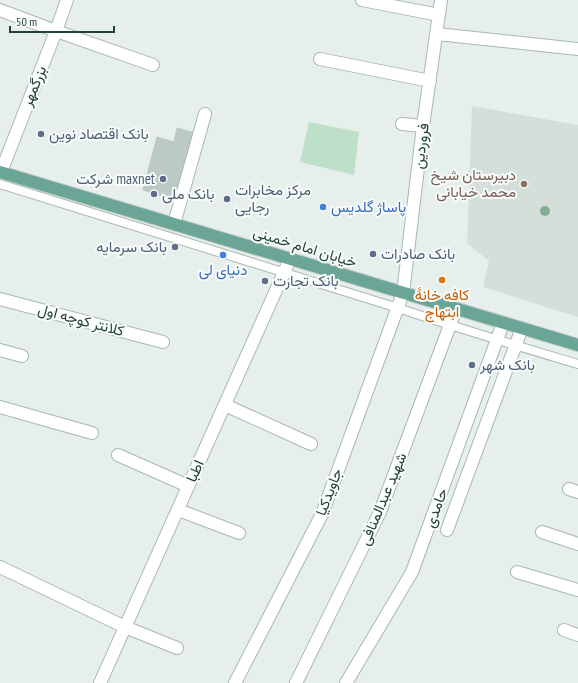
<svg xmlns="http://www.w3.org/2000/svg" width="578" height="683" font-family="'PT Sans Narrow',Vazirmatn,sans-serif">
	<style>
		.built { fill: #d4dfda }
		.green { fill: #bfe0c8 }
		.building { fill: #bbcac4; stroke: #b8c9c2 }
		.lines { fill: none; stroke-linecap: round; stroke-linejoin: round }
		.lane-casing { stroke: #a8b8b2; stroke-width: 10 }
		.street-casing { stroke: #a8b8b2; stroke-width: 14 }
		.primary-casing { stroke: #c2cac8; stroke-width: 14 }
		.lane { stroke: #fff; stroke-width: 8 }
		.street { stroke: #fff; stroke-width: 12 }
		.primary { stroke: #6aa596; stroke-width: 12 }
		.tree { fill: #80af93 }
		.service-dot { fill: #5c6f8a; stroke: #f7fbf9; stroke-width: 1.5 }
		.education-dot { fill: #8d6e63; stroke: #f7fbf9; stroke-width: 1.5 }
		.shop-dot { fill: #3f7fe0; stroke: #f7fbf9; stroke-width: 1.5 }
		.food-dot { fill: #e8710a; stroke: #f7fbf9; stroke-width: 1.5 }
		.labels { text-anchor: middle; stroke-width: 4; stroke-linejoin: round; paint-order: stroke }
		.street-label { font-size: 15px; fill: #24423a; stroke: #f7fbf9 }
		.service-label { font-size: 15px; fill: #4e5e75; stroke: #f7fbf9; text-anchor: start }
		.education-label { font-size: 15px; fill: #785e54; stroke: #f7fbf9; text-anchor: end }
		.shop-label { font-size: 15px; fill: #366cbe; stroke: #f7fbf9; text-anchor: start }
		.food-label { font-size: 15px; fill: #c56008; stroke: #f7fbf9 }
	</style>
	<rect width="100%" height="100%" fill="#e6efeb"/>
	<path class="built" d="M 472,106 L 578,125 L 578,317 L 483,287 L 489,261 L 467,243 Z"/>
	<path class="green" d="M 309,122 L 359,132 L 354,175 L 300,162 Z"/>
	<path class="building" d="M 177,128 L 195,133 L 175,200 L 143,190 L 157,137 L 174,142 Z"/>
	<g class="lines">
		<defs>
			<path id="lane" d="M 0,184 L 398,308 C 457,328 518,346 578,364"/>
			<path id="street" d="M 362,0 L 439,15
				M 0,10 L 56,31 L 153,65
				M 437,34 L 578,49
				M 320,59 L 430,81
				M 402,124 L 423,126
				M 1,172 L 56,31 L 67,0
				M 174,224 L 205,114
				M 0,299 L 163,342
				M 0,350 L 22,356
				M 225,405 L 311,444
				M 0,407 L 92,433
				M 118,455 L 188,486
				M 569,489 L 578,492
				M 178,510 L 239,533
				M 447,530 L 522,328
				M 542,532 L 578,544
				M 0,567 L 125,627 L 177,648
				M 517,572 L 578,590
				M 564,630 L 578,635
				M 100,683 L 290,259
				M 235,683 L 322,514 L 403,293 L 423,126 L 441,0
				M 296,683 L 380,512 L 456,309
				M 346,683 L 412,572 L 503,323"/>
			<path id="primary" d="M 0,172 L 578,345"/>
		</defs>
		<use href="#lane" class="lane-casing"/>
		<use href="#street" class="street-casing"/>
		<use href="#primary" class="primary-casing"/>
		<use href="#lane" class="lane"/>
		<use href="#street" class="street"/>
		<use href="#primary" class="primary"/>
	</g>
	<circle class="tree" cx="545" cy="211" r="5"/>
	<g class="service-dot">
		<circle cx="41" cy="134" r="4"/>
		<circle cx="163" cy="179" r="4"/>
		<circle cx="154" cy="194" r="4"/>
		<circle cx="227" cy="199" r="4"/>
		<circle cx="175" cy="247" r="4"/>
		<circle cx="373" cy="254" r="4"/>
		<circle cx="265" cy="281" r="4"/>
		<circle cx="472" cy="365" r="4"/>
	</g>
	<circle class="education-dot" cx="524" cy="184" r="4"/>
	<g class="shop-dot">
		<circle cx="323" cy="207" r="4"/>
		<circle cx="223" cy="255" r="4"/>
	</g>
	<circle class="food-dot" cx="442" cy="280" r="4"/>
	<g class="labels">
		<g class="street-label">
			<text transform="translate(34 86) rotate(-68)" y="5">بزرگمهر</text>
			<text transform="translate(421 146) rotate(-83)" y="5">فروردین</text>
			<text transform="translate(305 247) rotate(17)" y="5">خیابان امام خمینی</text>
			<text transform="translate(81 320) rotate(15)" y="5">کلانتر کوچه اول</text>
			<text transform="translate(195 471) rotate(-66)" y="5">اطبا</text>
			<text transform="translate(329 492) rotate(-69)" y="5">جاویدکیا</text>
			<text transform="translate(383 499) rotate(-67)" y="5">شهید عبدالمنافی</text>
			<text transform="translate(436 508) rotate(-70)" y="5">حامدی</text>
		</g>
		<g class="service-label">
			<text x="49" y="139">بانک اقتصاد نوین</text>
			<text x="155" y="184" text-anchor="end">شرکت maxnet</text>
			<text x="235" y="195">مرکز مخابرات<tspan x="235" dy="17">رجایی</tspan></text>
			<text x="162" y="199">بانک ملی</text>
			<text x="167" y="252" text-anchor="end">بانک سرمایه</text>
			<text x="381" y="259">بانک صادرات</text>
			<text x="273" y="286">بانک تجارت</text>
			<text x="480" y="370">بانک شهر</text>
		</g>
		<g class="education-label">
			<text x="516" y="180">دبیرستان شیخ<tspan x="516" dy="17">محمد خیابانی</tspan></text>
		</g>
		<g class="shop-label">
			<text x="331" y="212">پاساژ گلدیس</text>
			<text x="223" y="275" text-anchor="middle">دنیای لی</text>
		</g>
		<g class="food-label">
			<text x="442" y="300">کافه خانهٔ<tspan x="442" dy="17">ابتهاج</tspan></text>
		</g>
	</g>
	<path d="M10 26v6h104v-6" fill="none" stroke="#24423a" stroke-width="2"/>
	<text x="16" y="26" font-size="12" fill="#24423a" stroke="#f7fbf9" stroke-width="3" paint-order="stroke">50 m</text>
</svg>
